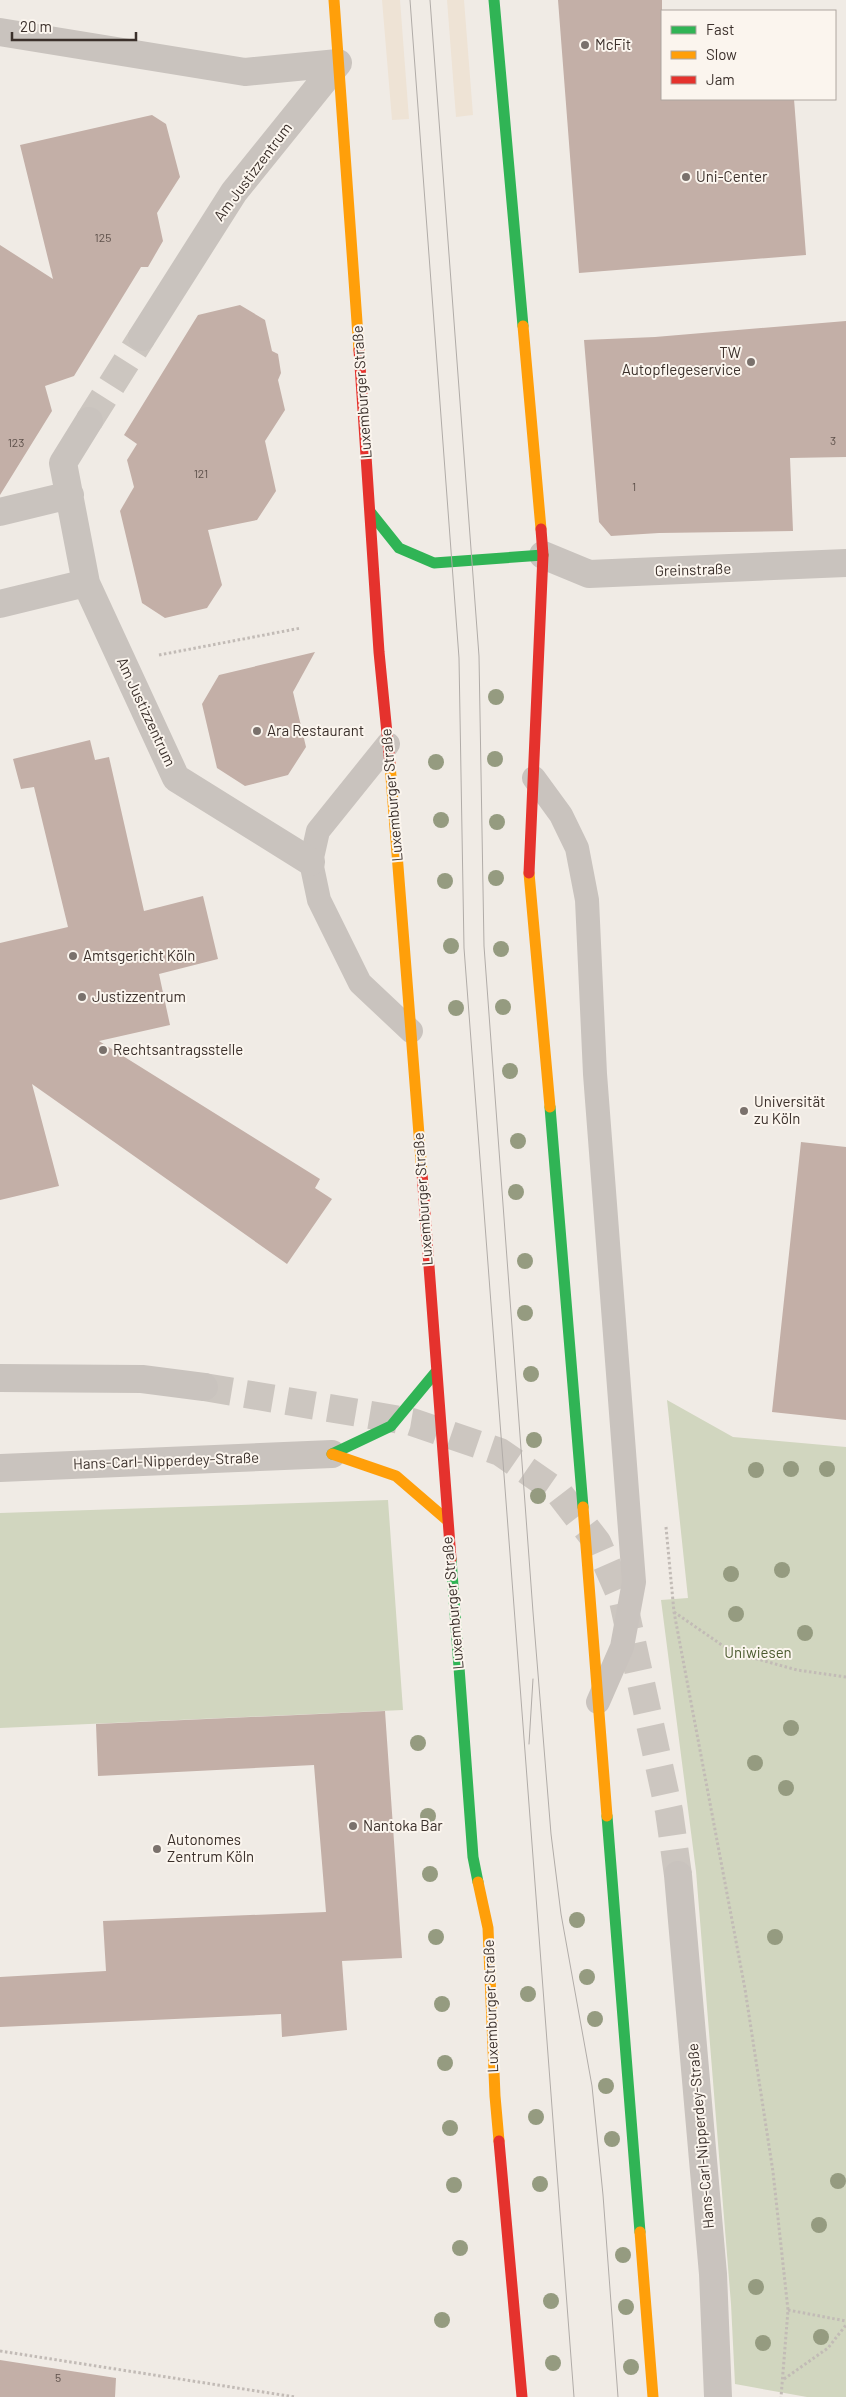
<svg xmlns="http://www.w3.org/2000/svg" width="846" height="2397" font-family="Barlow,sans-serif">
	<style>
		.green { fill: #d1d6bf }
		.plaza { fill: #eee3d5 }
		.building { fill: #c3afa7 }
		.lines { fill: none; stroke-linecap: round; stroke-linejoin: round }
		.street-tunnel { stroke: #ccc6c0; stroke-width: 28; stroke-dasharray: 28 14; stroke-linecap: butt }
		.path { stroke: #c2bbb6; stroke-width: 3; stroke-dasharray: 2.5 2.5; stroke-linecap: butt }
		.lane { stroke: #c9c3be; stroke-width: 24 }
		.street { stroke: #c9c3be; stroke-width: 28 }
		.fast { stroke: #30b455; stroke-width: 11 }
		.slow { stroke: #ff9f0a; stroke-width: 11 }
		.jam { stroke: #e5322d; stroke-width: 11 }
		.tram { stroke: #b1aca8; stroke-width: 1 }
		.tree { fill: #959b80 }
		.poi-dot { fill: #7a716c; stroke: #fbf5ee; stroke-width: 2 }
		.labels { text-anchor: middle; stroke-width: 4; stroke-linejoin: round; paint-order: stroke }
		.number-label { font-size: 12px; fill: #5d504a }
		.poi-label { font-size: 15px; fill: #3b302b; stroke: #fbf5ee; text-anchor: start }
		.street-label { font-size: 15px; fill: #3b302b; stroke: #fbf5ee }
		.park-label { font-size: 15px; fill: #4a5a2e; stroke: #fbf5ee }
	</style>
	<rect width="100%" height="100%" fill="#f0ebe5"/>
	<path class="green" d="M 667,1400 L 733,1437 L 846,1447 L 846,2397 L 807,2397 L 735,2384 L 731,2304 L 696,1871 L 661,1600 L 688,1598 Z
		M 388,1500 L 403,1710 L 0,1728 L 0,1513 Z"/>
	<path class="plaza" d="M 382,0 L 400,0 L 409,119 L 392,120 Z
		M 447,0 L 464,0 L 473,115 L 456,117 Z"/>
	<path class="building" d="M 558,0 L 662,0 L 662,99 L 794,99 L 806,255 L 579,273 Z
		M 152,115 L 166,124 L 180,177 L 157,213 L 163,241 L 148,267 L 141,267 L 74,376 L 45,386 L 52,411 L 0,495 L 0,245 L 53,279 L 20,145 Z
		M 240,305 L 265,320 L 272,351 L 278,354 L 281,373 L 278,380 L 285,410 L 265,441 L 276,491 L 257,520 L 208,530 L 222,585 L 207,608 L 165,618 L 142,603 L 120,511 L 134,487 L 127,460 L 137,444 L 124,435 L 198,315 Z
		M 846,321 L 846,457 L 790,458 L 793,531 L 659,533 L 611,536 L 599,522 L 584,340 L 655,337 Z
		M 315,652 L 293,692 L 306,747 L 288,775 L 245,786 L 217,768 L 202,704 L 219,675 Z
		M 90,740 L 95,760 L 109,757 L 144,911 L 203,896 L 218,959 L 159,974 L 170,1025 L 99,1041 L 320,1179 L 315,1188 L 332,1199 L 287,1264 L 32,1084 L 59,1186 L 0,1200 L 0,943 L 68,927 L 34,787 L 21,789 L 13,759 Z
		M 801,1142 L 846,1147 L 846,1420 L 772,1412 Z
		M 385,1711 L 402,1958 L 342,1961 L 347,2030 L 282,2037 L 281,2014 L 0,2027 L 0,1977 L 106,1971 L 103,1921 L 326,1912 L 314,1765 L 98,1776 L 96,1724 Z
		M 0,2360 L 116,2378 L 115,2397 L 0,2397 Z"/>
	<g class="lines">
		<path class="street-tunnel" d="M 89,421 L 142,337
			M 204,1387 L 412,1422 L 500,1452 L 559,1493 L 597,1542 L 623,1601 L 669,1811 L 678,1875"/>
		<path class="path" d="M 159,655 L 301,628
			M 666,1527 L 674,1612 L 745,1989 L 773,2172 L 788,2310 L 781,2397
			M 674,1612 L 732,1652 L 797,1670 L 846,1677
			M 788,2310 L 846,2321
			M 0,2351 L 295,2397
			M 784,2379 L 828,2348 L 846,2325"/>
		<path class="lane" d="M 388,744 L 318,831 L 311,862 L 319,900 L 360,983 L 411,1031
			M 534,778 L 561,815 L 577,848 L 587,900 L 595,1074 L 634,1582 L 622,1647 L 598,1702"/>
		<path class="street" d="M 0,32 L 245,72 L 338,63
			M 142,337 L 234,192 L 338,63
			M 89,421 L 63,463 L 86,583 L 176,778 L 311,862
			M 0,512 L 70,495
			M 543,555 L 589,574 L 846,563
			M 0,604 L 86,583
			M 0,1378 L 142,1379 L 204,1387
			M 0,1468 L 332,1454
			M 678,1875 L 713,2274 L 718,2397"/>
		<path class="fast" d="M 494,0 L 523,326
			M 371,513 L 399,548 L 434,563 L 543,555
			M 550,1107 L 583,1507
			M 332,1454 L 391,1426 L 435,1373
			M 451,1559 L 473,1857 L 478,1882
			M 607,1816 L 640,2232"/>
		<path class="slow" d="M 334,0 L 359,350
			M 523,326 L 541,529
			M 390,764 L 422,1173
			M 529,873 L 550,1107
			M 332,1454 L 396,1476 L 447,1520
			M 583,1507 L 607,1816
			M 478,1882 L 488,1928 L 495,2096 L 499,2141
			M 640,2232 L 653,2397"/>
		<path class="jam" d="M 359,350 L 379,652 L 390,764
			M 529,873 L 543,555 L 541,529
			M 422,1173 L 451,1559
			M 499,2141 L 522,2397"/>
		<path class="tram" d="M 410,0 L 459,658 L 464,948 L 574,2397
			M 430,0 L 479,656 L 484,946 L 533,1612 L 551,1834 L 561,1914 L 592,2086 L 603,2195 L 618,2397
			M 529,1744 L 533,1679"/>
	</g>
	<g class="tree">
		<circle cx="496" cy="697" r="8"/>
		<circle cx="495" cy="759" r="8"/>
		<circle cx="436" cy="762" r="8"/>
		<circle cx="441" cy="820" r="8"/>
		<circle cx="497" cy="822" r="8"/>
		<circle cx="496" cy="878" r="8"/>
		<circle cx="445" cy="881" r="8"/>
		<circle cx="451" cy="946" r="8"/>
		<circle cx="501" cy="949" r="8"/>
		<circle cx="503" cy="1007" r="8"/>
		<circle cx="456" cy="1008" r="8"/>
		<circle cx="510" cy="1071" r="8"/>
		<circle cx="518" cy="1141" r="8"/>
		<circle cx="516" cy="1192" r="8"/>
		<circle cx="525" cy="1261" r="8"/>
		<circle cx="525" cy="1313" r="8"/>
		<circle cx="531" cy="1374" r="8"/>
		<circle cx="534" cy="1440" r="8"/>
		<circle cx="791" cy="1469" r="8"/>
		<circle cx="827" cy="1469" r="8"/>
		<circle cx="756" cy="1470" r="8"/>
		<circle cx="538" cy="1496" r="8"/>
		<circle cx="782" cy="1570" r="8"/>
		<circle cx="731" cy="1574" r="8"/>
		<circle cx="736" cy="1614" r="8"/>
		<circle cx="805" cy="1633" r="8"/>
		<circle cx="791" cy="1728" r="8"/>
		<circle cx="418" cy="1743" r="8"/>
		<circle cx="755" cy="1763" r="8"/>
		<circle cx="786" cy="1788" r="8"/>
		<circle cx="428" cy="1816" r="8"/>
		<circle cx="430" cy="1874" r="8"/>
		<circle cx="577" cy="1920" r="8"/>
		<circle cx="436" cy="1937" r="8"/>
		<circle cx="775" cy="1937" r="8"/>
		<circle cx="587" cy="1977" r="8"/>
		<circle cx="528" cy="1994" r="8"/>
		<circle cx="442" cy="2004" r="8"/>
		<circle cx="595" cy="2019" r="8"/>
		<circle cx="445" cy="2063" r="8"/>
		<circle cx="606" cy="2086" r="8"/>
		<circle cx="536" cy="2117" r="8"/>
		<circle cx="450" cy="2128" r="8"/>
		<circle cx="612" cy="2139" r="8"/>
		<circle cx="838" cy="2181" r="8"/>
		<circle cx="540" cy="2184" r="8"/>
		<circle cx="454" cy="2185" r="8"/>
		<circle cx="819" cy="2225" r="8"/>
		<circle cx="460" cy="2248" r="8"/>
		<circle cx="623" cy="2255" r="8"/>
		<circle cx="756" cy="2287" r="8"/>
		<circle cx="551" cy="2301" r="8"/>
		<circle cx="626" cy="2307" r="8"/>
		<circle cx="442" cy="2320" r="8"/>
		<circle cx="821" cy="2337" r="8"/>
		<circle cx="763" cy="2343" r="8"/>
		<circle cx="553" cy="2363" r="8"/>
		<circle cx="631" cy="2367" r="8"/>
	</g>
	<g class="poi-dot">
		<circle cx="585" cy="45" r="5"/>
		<circle cx="686" cy="177" r="5"/>
		<circle cx="751" cy="362" r="5"/>
		<circle cx="257" cy="731" r="5"/>
		<circle cx="73" cy="956" r="5"/>
		<circle cx="82" cy="997" r="5"/>
		<circle cx="103" cy="1050" r="5"/>
		<circle cx="744" cy="1111" r="5"/>
		<circle cx="353" cy="1826" r="5"/>
		<circle cx="157" cy="1849" r="5"/>
	</g>
	<g class="labels">
		<g class="number-label">
			<text x="103" y="242">125</text>
			<text x="833" y="445">3</text>
			<text x="16" y="447">123</text>
			<text x="201" y="478">121</text>
			<text x="634" y="491">1</text>
			<text x="58" y="2382">5</text>
		</g>
		<g class="poi-label">
			<text x="595" y="50">McFit</text>
			<text x="696" y="182">Uni-Center</text>
			<text x="741" y="358" text-anchor="end">TW<tspan x="741" dy="17">Autopflegeservice</tspan></text>
			<text x="267" y="736">Ara Restaurant</text>
			<text x="83" y="961">Amtsgericht Köln</text>
			<text x="92" y="1002">Justizzentrum</text>
			<text x="113" y="1055">Rechtsantragsstelle</text>
			<text x="754" y="1107">Universität<tspan x="754" dy="17">zu Köln</tspan></text>
			<text x="363" y="1831">Nantoka Bar</text>
			<text x="167" y="1845">Autonomes<tspan x="167" dy="17">Zentrum Köln</tspan></text>
		</g>
		<g class="street-label">
			<text transform="translate(253 172) rotate(-53)" y="5">Am Justizzentrum</text>
			<text transform="translate(362 392) rotate(-94)" y="5">Luxemburger Straße</text>
			<text transform="translate(693 570) rotate(-2)" y="5">Greinstraße</text>
			<text transform="translate(146 712) rotate(65)" y="5">Am Justizzentrum</text>
			<text transform="translate(392 795) rotate(-95)" y="5">Luxemburger Straße</text>
			<text transform="translate(423 1199) rotate(-94)" y="5">Luxemburger Straße</text>
			<text transform="translate(166 1461) rotate(-2)" y="5">Hans-Carl-Nipperdey-Straße</text>
			<text transform="translate(453 1603) rotate(-95)" y="5">Luxemburger Straße</text>
			<text transform="translate(491 2006) rotate(-92)" y="5">Luxemburger Straße</text>
			<text transform="translate(701 2136) rotate(-95)" y="5">Hans-Carl-Nipperdey-Straße</text>
		</g>
		<g class="park-label">
			<text x="758" y="1658">Uniwiesen</text>
		</g>
	</g>
	<rect x="661" y="10" width="175" height="90" fill="#fbf5ee" stroke="#aea6a0"/>
	<rect x="671" y="26" width="25" height="8" fill="#30b455" stroke="#aea6a0"/>
	<text x="706" y="35" font-size="15" fill="#3b302b">Fast</text>
	<rect x="671" y="51" width="25" height="8" fill="#ff9f0a" stroke="#aea6a0"/>
	<text x="706" y="60" font-size="15" fill="#3b302b">Slow</text>
	<rect x="671" y="76" width="25" height="8" fill="#e5322d" stroke="#aea6a0"/>
	<text x="706" y="85" font-size="15" fill="#3b302b">Jam</text>
	<path d="M12 32v8h124v-8" fill="none" stroke="#3b302b" stroke-width="2.5"/>
	<text x="20" y="32" font-size="15" fill="#3b302b" stroke="#fbf5ee" stroke-width="4" paint-order="stroke">20 m</text>
</svg>
